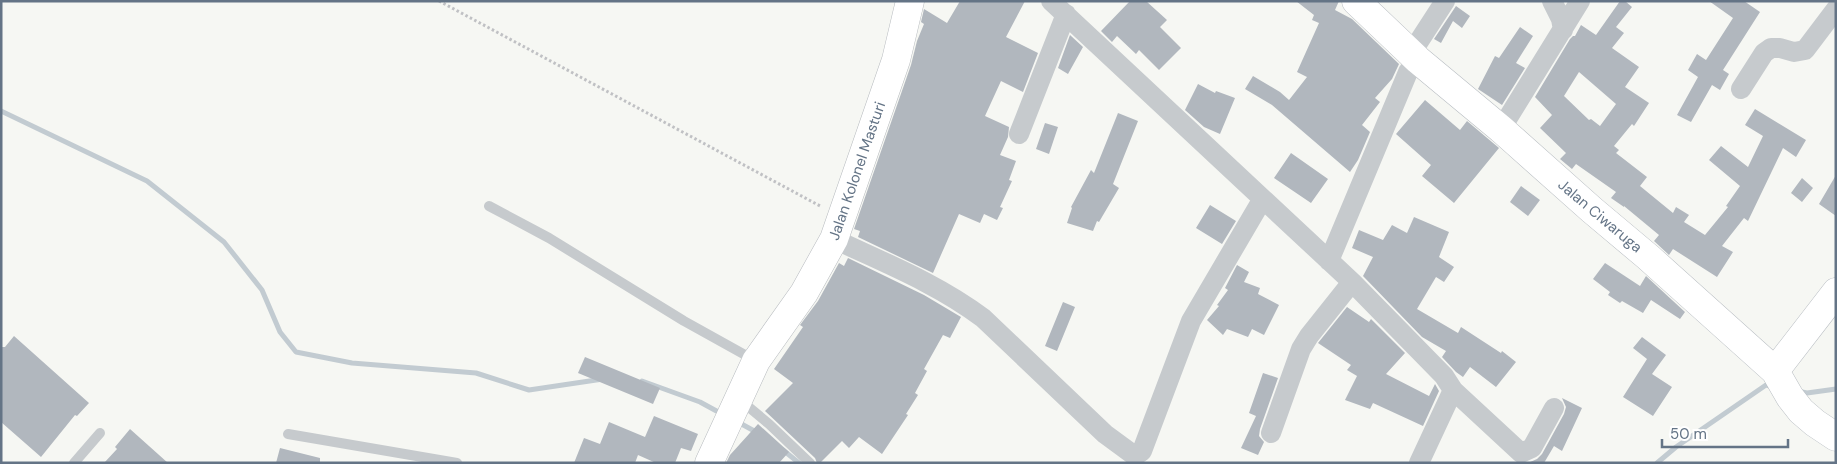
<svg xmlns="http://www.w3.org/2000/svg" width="1837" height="464" font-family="'DM Sans',sans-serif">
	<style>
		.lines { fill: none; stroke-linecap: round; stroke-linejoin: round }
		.stream { stroke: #c2cbd1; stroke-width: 5 }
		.building { fill: #b1b7be; fill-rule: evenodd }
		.secondary-casing { stroke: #b8bdc2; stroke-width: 29 }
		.primary-casing { stroke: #b7bbbf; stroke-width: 29 }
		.path { stroke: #c0c1c4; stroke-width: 3; stroke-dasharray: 2.5 2.5; stroke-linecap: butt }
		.lane { stroke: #c6cacd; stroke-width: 10 }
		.street { stroke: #c6cacd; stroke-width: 20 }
		.secondary { stroke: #fff; stroke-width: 28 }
		.primary { stroke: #fff; stroke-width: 28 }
		.labels { text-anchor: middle; stroke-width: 5; stroke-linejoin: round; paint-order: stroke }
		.street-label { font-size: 15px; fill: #647486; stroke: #fff }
	</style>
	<rect width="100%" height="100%" fill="#f6f7f3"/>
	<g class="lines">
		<path class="stream" d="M 1,111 L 147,181 L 224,242 L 262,290 L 280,332 L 296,352 L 352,363 L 476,373 L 529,390 L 603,379
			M 642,381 L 700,402 L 722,414
			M 1797,391 L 1807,393 L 1836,389
			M 736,421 L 758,433
			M 783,450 L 799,463
			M 1657,463 L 1676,447 L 1766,385 L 1774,387"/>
	</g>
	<path class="building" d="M 960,1 L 1025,1 L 1006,37 L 1038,53 L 1023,92 L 1001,81 L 985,116 L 1009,127 L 1008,137 L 1000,155 L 1016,161 L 1009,180 L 1012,181 L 1000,207 L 1003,208 L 997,220 L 984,214 L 980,223 L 959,214 L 933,273 L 858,237 L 860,231 L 854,229 L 911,65 L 917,41 L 924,24 L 921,22 L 924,9 L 947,23 Z
		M 1130,1 L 1146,1 L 1167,20 L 1160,27 L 1181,48 L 1159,70 L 1139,50 L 1136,54 L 1117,36 L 1112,42 L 1101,31 Z
		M 1296,1 L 1339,1 L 1335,10 L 1352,19 L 1399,64 L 1392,79 L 1375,98 L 1380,102 L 1362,125 L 1370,132 L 1358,160 L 1350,172 L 1272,105 L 1245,89 L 1253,76 L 1280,92 L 1289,100 L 1307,77 L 1297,72 L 1319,23 L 1312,20 L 1314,15 Z
		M 1620,1 L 1625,1 L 1632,7 L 1616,27 L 1624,33 L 1612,48 L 1639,67 L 1625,87 L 1649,103 L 1634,126 L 1632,124 L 1614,146 L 1619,150 L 1616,153 L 1647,177 L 1640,186 L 1673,213 L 1676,207 L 1689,215 L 1684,222 L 1705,235 L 1728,207 L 1726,206 L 1740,186 L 1709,160 L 1721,146 L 1748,167 L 1763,136 L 1745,125 L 1755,109 L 1806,140 L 1796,157 L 1783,148 L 1748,221 L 1744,218 L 1722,246 L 1733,252 L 1717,277 L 1673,249 L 1669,255 L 1654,241 L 1659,235 L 1624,206 L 1624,207 L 1611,198 L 1616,192 L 1576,164 L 1572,169 L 1560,159 L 1566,153 L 1540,128 L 1552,115 L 1535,97 L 1570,39 L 1573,36 L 1575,36 L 1581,25 L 1596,35 ZM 1579,72 L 1616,104 L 1600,126 L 1591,119 L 1589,120 L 1564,96 Z
		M 1709,1 L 1744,1 L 1760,12 L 1723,70 L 1729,74 L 1720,90 L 1712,85 L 1691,122 L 1677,115 L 1698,77 L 1688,70 L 1697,54 L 1706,60 L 1733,18 Z
		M 1456,6 L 1470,16 L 1462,28 L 1453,21 L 1441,43 L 1434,39 Z
		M 1520,27 L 1533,36 L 1516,63 L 1525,68 L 1502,105 L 1478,89 L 1495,56 L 1499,58 Z
		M 1070,35 L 1083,47 L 1068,74 L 1058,68 Z
		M 1198,84 L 1215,93 L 1216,91 L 1235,98 L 1220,134 L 1204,127 L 1185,110 Z
		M 1425,100 L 1460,130 L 1467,121 L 1499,148 L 1454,203 L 1422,176 L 1431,165 L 1396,134 Z
		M 1118,113 L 1138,121 L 1113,184 L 1119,188 L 1099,222 L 1097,221 L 1093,231 L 1067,223 L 1072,208 L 1071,207 L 1091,170 L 1094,173 Z
		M 1045,123 L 1058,127 L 1049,154 L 1036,149 Z
		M 1291,153 L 1328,179 L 1311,203 L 1274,178 Z
		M 1836,175 L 1836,216 L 1819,204 Z
		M 1802,178 L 1813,188 L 1802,202 L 1791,193 Z
		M 1521,186 L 1540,200 L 1528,216 L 1510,202 Z
		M 1210,205 L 1236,221 L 1222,244 L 1196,228 Z
		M 1414,217 L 1449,232 L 1439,257 L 1454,267 L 1444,282 L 1436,277 L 1417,309 L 1458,333 L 1461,327 L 1501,353 L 1502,351 L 1516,362 L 1496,387 L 1470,367 L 1463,377 L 1456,372 L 1442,357 L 1446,351 L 1422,337 L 1363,276 L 1373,257 L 1352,248 L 1359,230 L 1383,240 L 1392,225 L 1407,233 Z
		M 848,258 L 924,295 L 961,317 L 950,338 L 943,335 L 924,369 L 927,371 L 915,393 L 918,395 L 906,414 L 908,415 L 882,454 L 859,437 L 849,448 L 842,441 L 820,463 L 817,463 L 815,458 L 765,411 L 793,383 L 774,369 L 803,327 L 800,325 L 818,301 L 839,263 L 844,266 Z
		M 1605,263 L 1640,286 L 1646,276 L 1685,312 L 1680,319 L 1651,300 L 1643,313 L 1622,301 L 1620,303 L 1608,295 L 1610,292 L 1593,279 Z
		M 1237,265 L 1249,272 L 1244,282 L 1260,288 L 1258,294 L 1279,305 L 1264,335 L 1252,329 L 1248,337 L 1227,329 L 1223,335 L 1207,320 L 1219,306 L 1217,305 L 1228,290 L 1225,288 Z
		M 1063,302 L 1075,307 L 1057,351 L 1045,346 Z
		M 1347,307 L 1369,322 L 1371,319 L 1405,353 L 1386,374 L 1429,396 L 1435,384 L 1439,391 L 1423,426 L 1373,403 L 1370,409 L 1345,400 L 1357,376 L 1347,370 L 1351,365 L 1318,343 Z
		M 14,336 L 89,403 L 77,416 L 75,415 L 41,457 L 1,422 L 1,347 L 5,347 Z
		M 1642,337 L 1666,355 L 1652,374 L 1672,387 L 1653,416 L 1623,397 L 1647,359 L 1633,348 Z
		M 585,357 L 660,388 L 653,404 L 578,373 Z
		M 1263,373 L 1278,378 L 1260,429 L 1259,436 L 1264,442 L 1258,455 L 1241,448 L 1256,416 L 1249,413 Z
		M 1562,398 L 1582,408 L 1562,451 L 1554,446 L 1544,463 L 1528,463 L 1537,459 L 1542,454 L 1564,414 L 1566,407 Z
		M 654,416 L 698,434 L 691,451 L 681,448 L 675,463 L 656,463 L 638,455 L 635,463 L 574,463 L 584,438 L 600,444 L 609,422 L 645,437 Z
		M 758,424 L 789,452 L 779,463 L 726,463 L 730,455 Z
		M 130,429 L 168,463 L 104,463 L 117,449 L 115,447 Z
		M 280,448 L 320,458 L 320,463 L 276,463 Z"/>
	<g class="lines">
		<defs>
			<path id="secondary" d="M 1356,1 L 1418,60 L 1501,129 L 1592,210 L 1648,257 L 1775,371 L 1790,397 L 1801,411 L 1815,423 L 1836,437
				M 1775,371 L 1836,292"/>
			<path id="primary" d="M 709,463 L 756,361 L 804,293 L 834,239 L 896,60 L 910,1"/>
		</defs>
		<use href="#secondary" class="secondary-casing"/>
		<use href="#primary" class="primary-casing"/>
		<path class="path" d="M 439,1 L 822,207"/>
		<path class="lane" d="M 489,206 L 549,238 L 684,321 L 756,361
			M 739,399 L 769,424 L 810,463
			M 288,434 L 457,463
			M 74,463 L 100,433"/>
		<path class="street" d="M 1051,1 L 1352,282 L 1444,376 L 1453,390 L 1419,463
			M 1552,1 L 1561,19 L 1563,30
			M 1412,52 L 1445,1
			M 1741,89 L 1764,53 L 1771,48 L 1780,48 L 1794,52 L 1805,50 L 1836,9
			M 1501,129 L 1580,1
			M 1019,134 L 1066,14
			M 834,239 C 885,263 938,284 983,318 L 1105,434 L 1135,456 L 1142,451 L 1191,321 L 1262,200
			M 1329,261 L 1408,72 L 1418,60
			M 1453,390 L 1521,453 L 1532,448 L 1554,408
			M 1271,433 L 1301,349 L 1309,336 L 1352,282"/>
		<use href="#secondary" class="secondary"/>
		<use href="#primary" class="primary"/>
	</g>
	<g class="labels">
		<g class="street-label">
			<text transform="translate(857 171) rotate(-71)" y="5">Jalan Kolonel Masturi</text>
			<text transform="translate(1600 216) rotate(40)" y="5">Jalan Ciwaruga</text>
		</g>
	</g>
	<rect width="1837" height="464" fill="none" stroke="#647486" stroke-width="5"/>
	<path d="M1662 439v8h126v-8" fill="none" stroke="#647486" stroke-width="2.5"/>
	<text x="1670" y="439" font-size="15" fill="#647486" stroke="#ffffff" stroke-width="4" paint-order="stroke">50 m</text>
</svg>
